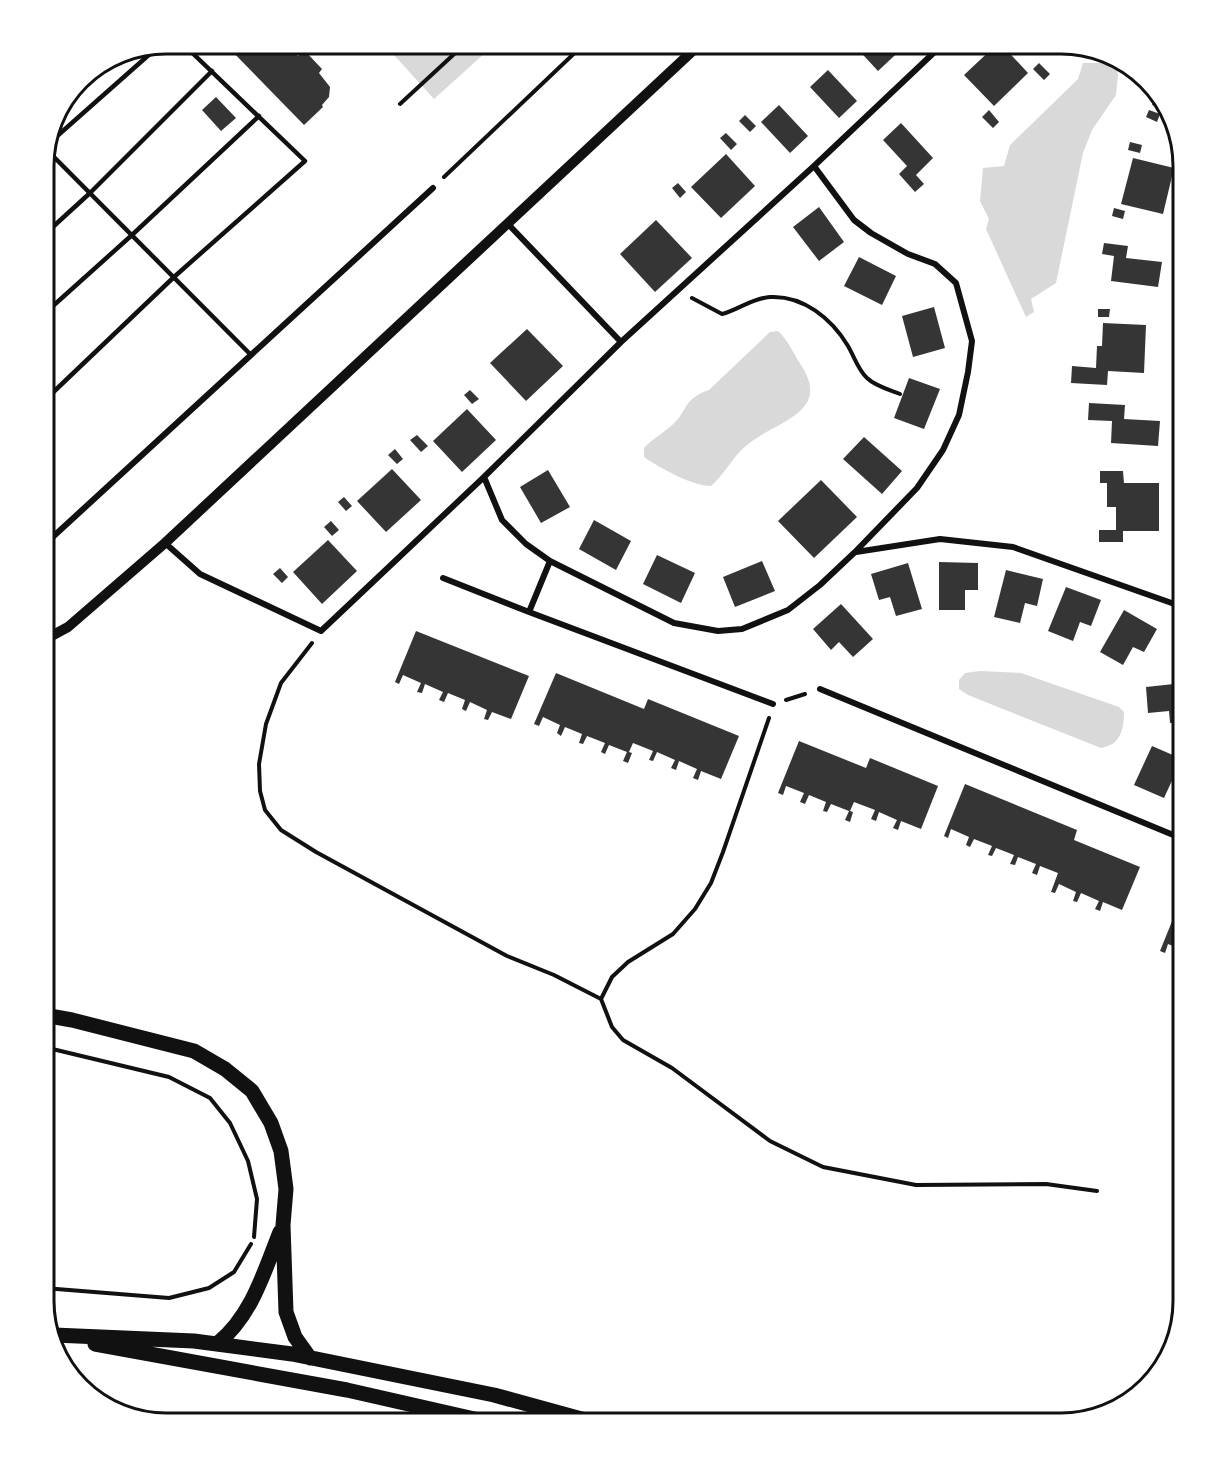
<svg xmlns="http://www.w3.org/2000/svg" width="1227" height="1467" font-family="Montserrat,sans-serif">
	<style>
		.water { fill: #d9d9d9 }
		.building { fill: #353535 }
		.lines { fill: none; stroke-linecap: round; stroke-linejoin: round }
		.path { stroke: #111; stroke-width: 4 }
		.service { stroke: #111; stroke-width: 4.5 }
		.minor { stroke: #111; stroke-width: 6 }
		.tertiary { stroke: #111; stroke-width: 10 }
		.primary { stroke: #111; stroke-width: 15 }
		.rim { fill: none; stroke: #111; stroke-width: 3 }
	</style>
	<rect width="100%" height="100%" fill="#fff"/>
	<path class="water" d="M 384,44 L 495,44 L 434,99 Z
		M 1111,56 L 1114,57 L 1118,75 L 1116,95 L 1092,130 L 1083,153 L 1056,283 L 1031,299 L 1034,312 L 1026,317 L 986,229 L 989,219 L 980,201 L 983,168 L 1004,166 L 1010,145 L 1078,79 L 1083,63 L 1101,63 Z
		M 778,331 C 788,340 793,353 801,365 C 832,413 777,420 747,445 C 733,456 725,474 711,486 C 692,486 660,468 644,457 L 644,448 C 652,439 662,434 671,426 C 688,412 682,399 709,390 L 770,332 Z
		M 980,671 L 1021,673 L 1119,707 L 1124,712 C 1124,730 1120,745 1101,748 L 968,695 L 959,689 L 959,680 L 965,673 Z"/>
	<path class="building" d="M 225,44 L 298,44 L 292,49 L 298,56 L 304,50 L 322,69 L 319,73 L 330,87 L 329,97 L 322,105 L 323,107 L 304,125 Z
		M 832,44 L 844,44 L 848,48 L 842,54 Z
		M 853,44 L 907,44 L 878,71 Z
		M 997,44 L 1001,44 L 1028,73 L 994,106 L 964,75 Z
		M 1039,63 L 1050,74 L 1044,80 L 1033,69 Z
		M 828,70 L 857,101 L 839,118 L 810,87 Z
		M 1157,93 L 1163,98 L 1167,111 L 1152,105 Z
		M 216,97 L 236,118 L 221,131 L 202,110 Z
		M 779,105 L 808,136 L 790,153 L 761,122 Z
		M 989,110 L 999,122 L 993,128 L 982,117 Z
		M 1149,110 L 1160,114 L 1157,122 L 1146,117 Z
		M 745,115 L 756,126 L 750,132 L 739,121 Z
		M 901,123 L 933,158 L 916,175 L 924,184 L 915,192 L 899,174 L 907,166 L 883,140 Z
		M 726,133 L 737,144 L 731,150 L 720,138 Z
		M 1130,142 L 1142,145 L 1140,153 L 1128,150 Z
		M 726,154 L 755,186 L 721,218 L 691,187 Z
		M 1133,158 L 1174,168 L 1163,214 L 1121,204 Z
		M 678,183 L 686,192 L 680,198 L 672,188 Z
		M 819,207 L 844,242 L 819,261 L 793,227 Z
		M 1114,208 L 1125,211 L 1123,219 L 1112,216 Z
		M 656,220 L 692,258 L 655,292 L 620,254 Z
		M 1104,243 L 1128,246 L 1126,258 L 1162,262 L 1158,287 L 1111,281 L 1114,256 L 1102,254 Z
		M 859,257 L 896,276 L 882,305 L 844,286 Z
		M 934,307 L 945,348 L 913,357 L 902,316 Z
		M 1098,309 L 1110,309 L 1109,317 L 1098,317 Z
		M 1103,323 L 1146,325 L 1144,373 L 1108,371 L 1107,385 L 1071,383 L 1072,366 L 1096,368 L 1097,346 L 1102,346 Z
		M 527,329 L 563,366 L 526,401 L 490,363 Z
		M 909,378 L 940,389 L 924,429 L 894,418 Z
		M 470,390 L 479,399 L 472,404 L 464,395 Z
		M 1089,403 L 1125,405 L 1124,419 L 1160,421 L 1158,446 L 1111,443 L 1112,421 L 1088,420 Z
		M 467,409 L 496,440 L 462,472 L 433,441 Z
		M 417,435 L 428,446 L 421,452 L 410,440 Z
		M 864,437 L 902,471 L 882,494 L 843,459 Z
		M 395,449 L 403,459 L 397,464 L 388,455 Z
		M 392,469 L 421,500 L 386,532 L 357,501 Z
		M 548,470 L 570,507 L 541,523 L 520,487 Z
		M 1100,471 L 1123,471 L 1124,483 L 1159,483 L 1159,531 L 1123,531 L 1123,542 L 1099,542 L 1099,530 L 1116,530 L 1116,507 L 1107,507 L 1107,483 L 1100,483 Z
		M 821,480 L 857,517 L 814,558 L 778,521 Z
		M 344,497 L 352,506 L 346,511 L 338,502 Z
		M 594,520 L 631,541 L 616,570 L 579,549 Z
		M 331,521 L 339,530 L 332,536 L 324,527 Z
		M 328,540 L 357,571 L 322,604 L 293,572 Z
		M 657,555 L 695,573 L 681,603 L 643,584 Z
		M 762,561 L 775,591 L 735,607 L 723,577 Z
		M 939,562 L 978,563 L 978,590 L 965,590 L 965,610 L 939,610 Z
		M 908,563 L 922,609 L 896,616 L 890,597 L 879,600 L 871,574 Z
		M 280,568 L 288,577 L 282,583 L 273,574 Z
		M 1006,570 L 1043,579 L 1037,606 L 1025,603 L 1020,623 L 994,617 Z
		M 1066,587 L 1101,600 L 1091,626 L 1080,622 L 1073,641 L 1048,631 Z
		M 841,604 L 873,639 L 853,657 L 839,642 L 831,650 L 813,629 Z
		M 1124,610 L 1157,629 L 1144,652 L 1133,647 L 1123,665 L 1100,652 Z
		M 416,631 L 529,676 L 511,719 L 492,712 L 488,720 L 484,719 L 487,710 L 470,702 L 466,711 L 462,709 L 465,700 L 448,693 L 444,702 L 439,700 L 443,692 L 425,684 L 422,693 L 417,692 L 421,683 L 403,675 L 399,684 L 395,682 Z
		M 556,673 L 644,709 L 648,699 L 739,736 L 721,779 L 701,771 L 698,780 L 693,778 L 697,769 L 679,761 L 676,770 L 671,768 L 675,760 L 657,752 L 653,761 L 649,760 L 653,751 L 633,743 L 629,752 L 632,753 L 628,763 L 623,761 L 627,752 L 609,745 L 605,754 L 601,752 L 605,743 L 587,736 L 583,744 L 579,743 L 582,734 L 565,727 L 561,736 L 557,733 L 560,725 L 543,717 L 539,726 L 534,724 Z
		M 1183,683 L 1183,722 L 1170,723 L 1169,711 L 1148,713 L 1146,687 Z
		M 799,741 L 866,768 L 870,758 L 938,786 L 921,829 L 901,821 L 898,830 L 893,828 L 897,820 L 879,812 L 876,821 L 871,819 L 875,810 L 854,802 L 850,811 L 853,812 L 850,822 L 845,820 L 849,811 L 831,804 L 827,812 L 823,811 L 826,802 L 809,795 L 805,804 L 800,802 L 804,793 L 786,786 L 783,795 L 778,793 Z
		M 1152,746 L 1182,759 L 1164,798 L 1134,785 Z
		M 965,784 L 1077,830 L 1074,840 L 1140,867 L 1122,910 L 1103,902 L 1100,911 L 1095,909 L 1099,901 L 1081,893 L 1077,902 L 1073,901 L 1076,892 L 1059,884 L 1055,893 L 1051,892 L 1058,873 L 1040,866 L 1037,875 L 1032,873 L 1036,864 L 1018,857 L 1015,865 L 1010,864 L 1014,855 L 996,848 L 992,856 L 988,855 L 992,846 L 974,839 L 970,847 L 966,845 L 969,837 L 951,829 L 948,838 L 944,836 Z
		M 1181,899 L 1183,900 L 1183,950 L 1168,944 L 1165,953 L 1160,951 Z"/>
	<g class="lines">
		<path class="path" d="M 400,104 L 465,44
			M 444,177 L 584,44
			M 692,298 L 722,314 C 738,310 752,298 770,297 C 803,295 832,319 848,346 C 854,356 858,370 867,378 C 875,386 890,390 900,394
			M 312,643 L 281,683 L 266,724 L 259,764 L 260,791 L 265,810 L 281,830 L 316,852 L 507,956 L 554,975 L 601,999 L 612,1027 L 623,1040 L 672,1068 L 770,1141 L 823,1167 L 916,1185 L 1046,1184 L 1097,1191
			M 786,700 L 805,694
			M 601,999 L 612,977 L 628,962 L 673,934 L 695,909 L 711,883 L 723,852 L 769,718
			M 44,1047 L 169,1077 L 210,1098 L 230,1123 L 248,1161 L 257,1199 L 254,1237
			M 44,1288 L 169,1298 L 209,1288 L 234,1272 L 251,1244"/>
		<path class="service" d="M 47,145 L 160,45
			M 46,149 L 251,355
			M 44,235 L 90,193 L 212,71
			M 44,314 L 132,235 L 259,116
			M 44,401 L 174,277 L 305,161 L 183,44"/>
		<path class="minor" d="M 508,224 L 621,342
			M 1183,264 L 1175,298 L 1175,421 L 1183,501
			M 484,477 L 621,342 L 814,166 L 943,44
			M 165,543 L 200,574 L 321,631 L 484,477 L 502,520 L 526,544 L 550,561 L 674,623 L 718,631 L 742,629 L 788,610 L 820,585 L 855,552 L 917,488 L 943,450 L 959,415 L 968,372 L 972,341 L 956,283 L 935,264 L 908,254 L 871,233 L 854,220 L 814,166
			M 44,545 L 433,188
			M 856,552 L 940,539 L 1013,547 L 1183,607
			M 443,578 L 529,612 L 773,704
			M 529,612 L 550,561
			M 820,689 L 1183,839"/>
		<path class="tertiary" d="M 44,640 L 68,627 L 165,543 L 700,44"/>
		<path class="primary" d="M 44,1015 L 72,1020 L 194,1051 L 225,1069 L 252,1091 L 271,1123 L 281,1151 L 286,1189 L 283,1225 L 286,1312 L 295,1337 L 310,1358
			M 54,1335 L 194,1341 L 292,1354 L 494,1395 L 596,1423
			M 218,1343 C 252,1315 264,1272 280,1232
			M 95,1344 L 347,1390 L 492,1423"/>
	</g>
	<path d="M0 0H1227V1467H0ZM166 54H1061A112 112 0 0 1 1173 166V1301A112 112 0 0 1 1061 1413H166A112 112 0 0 1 54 1301V166A112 112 0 0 1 166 54Z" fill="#fff" fill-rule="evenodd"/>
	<path class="rim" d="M166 54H1061A112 112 0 0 1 1173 166V1301A112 112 0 0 1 1061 1413H166A112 112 0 0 1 54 1301V166A112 112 0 0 1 166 54Z"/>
</svg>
